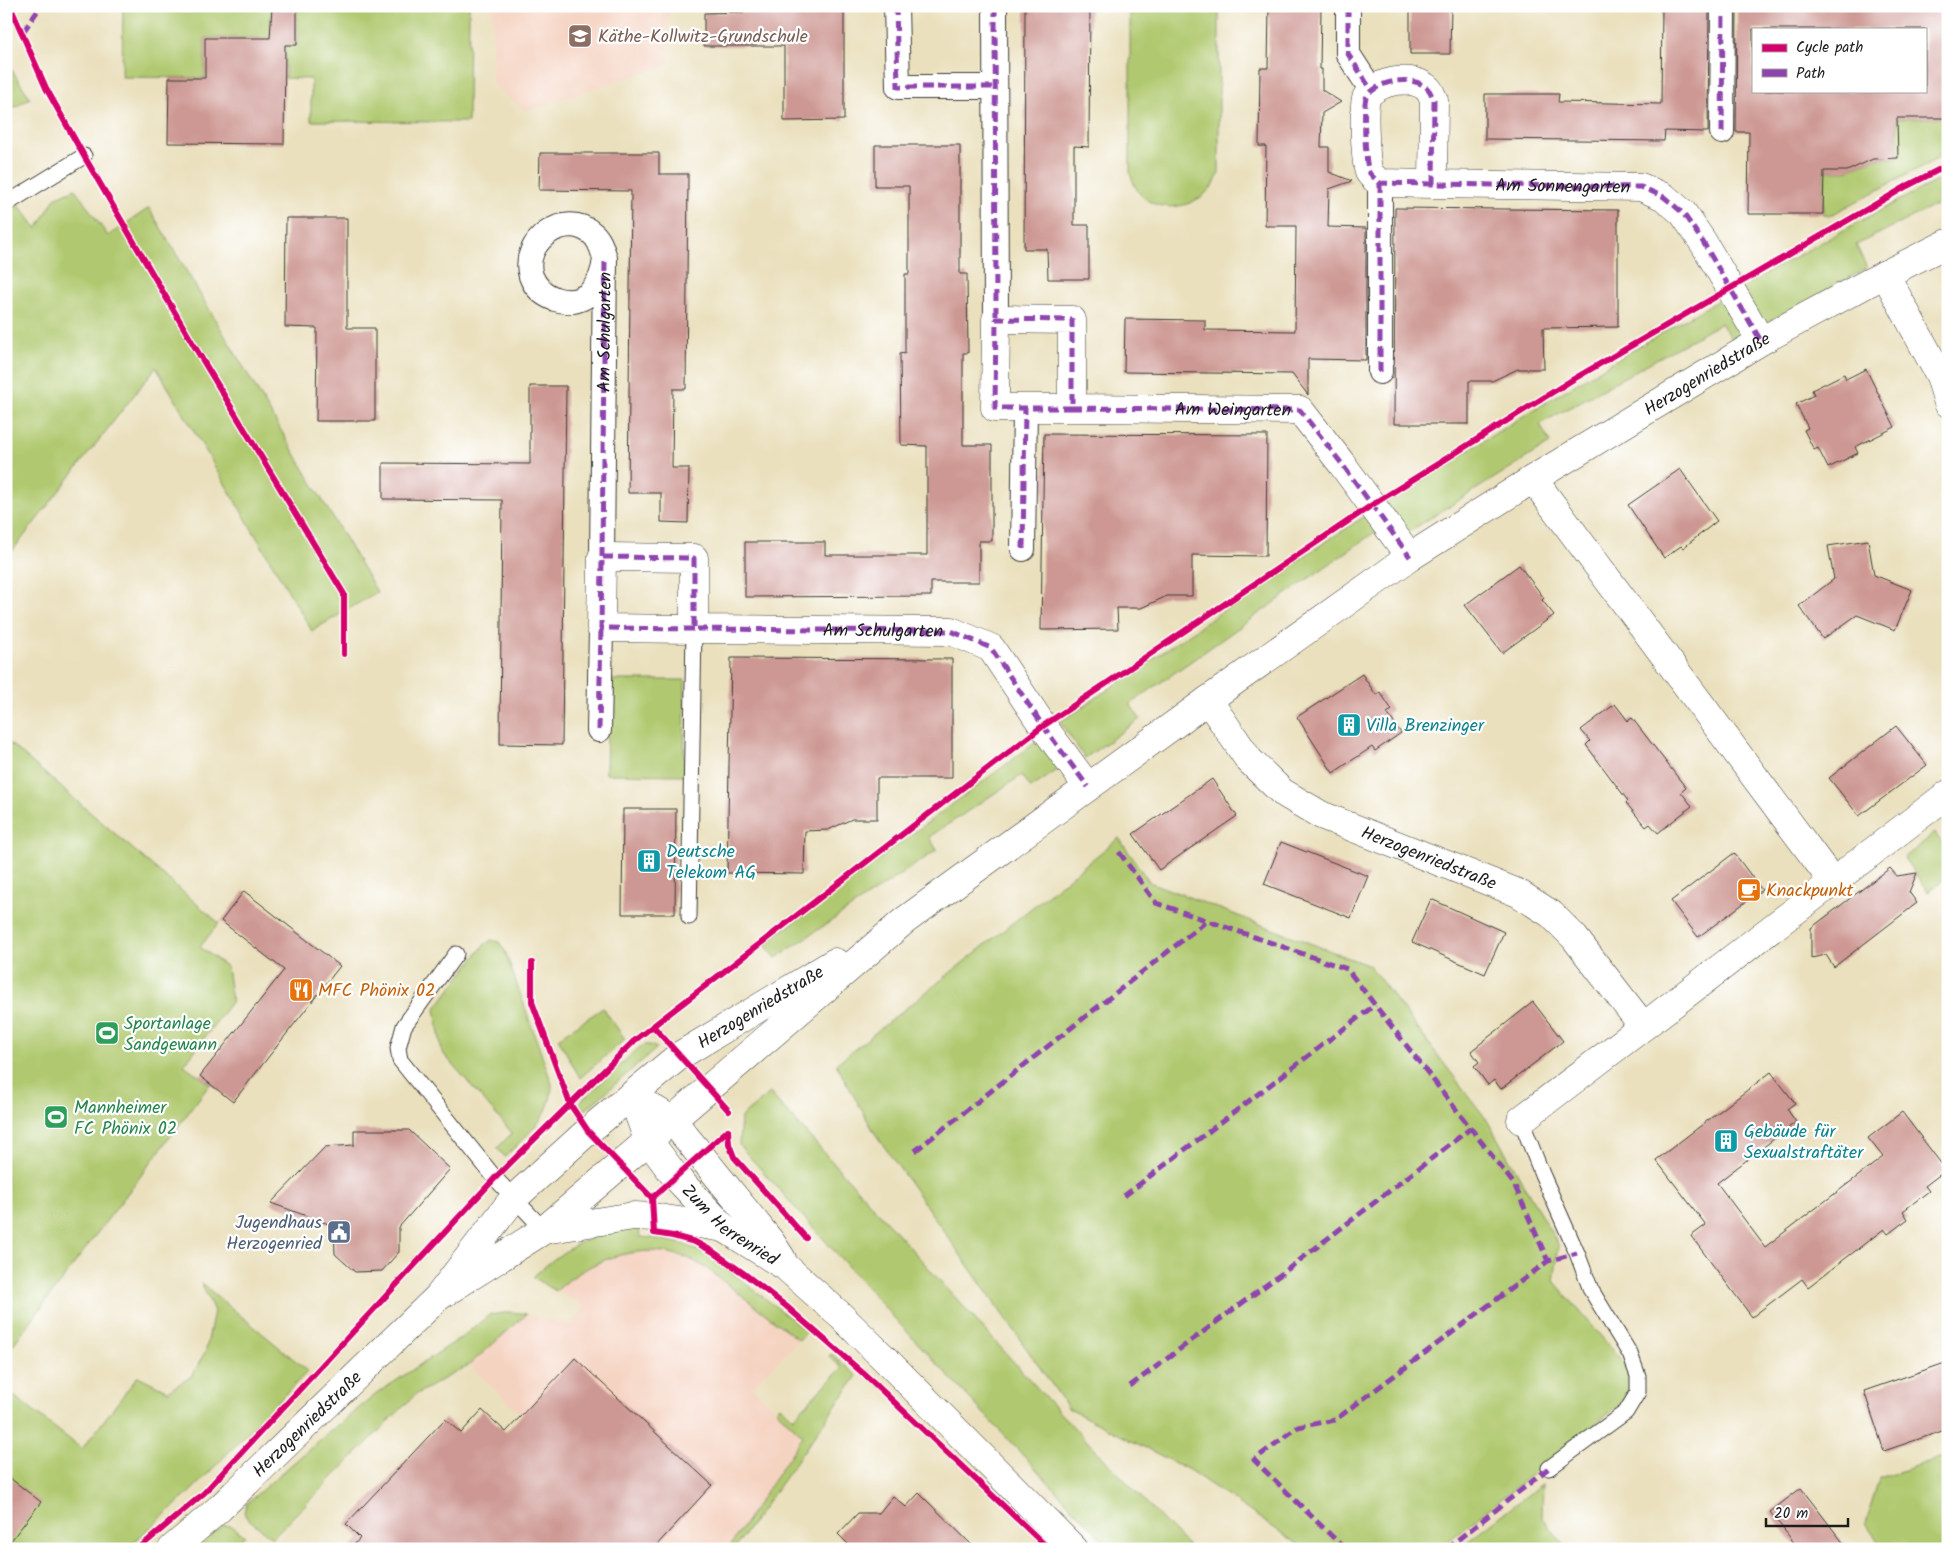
<svg xmlns="http://www.w3.org/2000/svg" width="1954" height="1555" font-family="Kalam,sans-serif">
	<style>
		.built { fill: #f5d3c1 }
		.green { fill: #b0c96f; stroke: #667246 }
		.building { fill: #cd9893; fill-rule: evenodd }
		.lines { fill: none; stroke-linecap: round; stroke-linejoin: round }
		.service-casing { stroke: #3b3934; stroke-width: 17 }
		.pedestrian-casing { stroke: #3b3934; stroke-width: 26 }
		.minor-casing { stroke: #3b3934; stroke-width: 29 }
		.tertiary-casing { stroke: #3b3934; stroke-width: 29 }
		.service { stroke: #fff; stroke-width: 15 }
		.pedestrian { stroke: #fff; stroke-width: 24 }
		.minor { stroke: #fff; stroke-width: 28 }
		.tertiary { stroke: #fff; stroke-width: 28 }
		.quiet { stroke: #8e44ad; stroke-width: 5; stroke-dasharray: 10 5; stroke-linecap: butt }
		.cycleway-casing { stroke: #fff; stroke-width: 9 }
		.cycleway { stroke: #d6006c; stroke-width: 6 }
		.labels { text-anchor: middle; stroke-width: 4.5; stroke-linejoin: round; paint-order: stroke }
		.education-label { font-size: 18px; fill: #785e54; stroke: #fff; text-anchor: start }
		.street-label { font-size: 18px; fill: #1c1c1c; stroke: #fff }
		.culture-label { font-size: 18px; fill: #0d838f; stroke: #fff; text-anchor: start }
		.food-label { font-size: 18px; fill: #c56008; stroke: #fff; text-anchor: start }
		.leisure-label { font-size: 18px; fill: #27864d; stroke: #fff; text-anchor: start }
		.service-label { font-size: 18px; fill: #4e5e75; stroke: #fff; text-anchor: end }
	</style>
	<rect width="100%" height="100%" fill="#fff"/>
	<filter id="ink" filterUnits="userSpaceOnUse"><feTurbulence type="fractalNoise" baseFrequency=".02" numOctaves="2"/><feDisplacementMap in="SourceGraphic" scale="10" xChannelSelector="R" yChannelSelector="G"/><feConvolveMatrix kernelMatrix="1 2 1 2 8 2 1 2 1" color-interpolation-filters="sRGB"/></filter>
	<filter id="wash" filterUnits="userSpaceOnUse"><feTurbulence type="fractalNoise" baseFrequency=".0096" numOctaves="4" result="noise"/><feDisplacementMap in="SourceGraphic" scale="20" xChannelSelector="R" yChannelSelector="G"/><feGaussianBlur stdDeviation="1.12" result="paint"/><feColorMatrix in="noise" values="0 0 0 0 0 0 0 0 0 0 0 0 0 0 0 0 0 1.4 0 .05"/><feComposite in="paint" operator="in"/></filter>
	<g filter="url(#wash)">
		<rect width="100%" height="100%" fill="#eae0bd"/>
		<path class="built" d="M 503,6 L 669,6 L 667,65 L 525,111 L 492,84 L 493,7 Z
			M 643,1251 L 661,1252 L 691,1259 L 742,1295 L 799,1340 L 752,1387 L 803,1436 L 728,1549 L 664,1549 L 469,1365 L 527,1314 L 569,1325 L 586,1307 L 556,1291 L 571,1276 L 583,1269 L 619,1256 Z"/>
		<path class="green" d="M 123,6 L 272,6 L 270,38 L 205,38 L 205,78 L 122,77 Z
			M 284,6 L 469,6 L 468,122 L 311,121 L 311,79 L 285,78 L 285,45 L 297,45 L 297,8 Z
			M 1130,6 L 1219,7 L 1219,173 C 1210,203 1167,218 1143,197 C 1136,190 1133,182 1130,173 Z
			M 6,61 L 30,98 L 6,113 Z
			M 1897,118 L 1948,118 L 1948,153 L 1829,216 L 1823,214 L 1824,171 L 1847,171 L 1873,159 L 1898,158 Z
			M 1948,175 L 1948,199 L 1856,245 L 1867,268 L 1732,341 L 1721,323 L 1540,424 L 1550,443 L 1386,546 L 1375,532 L 1130,704 L 1140,719 L 1085,758 L 1060,722 C 1167,650 1273,575 1382,505 C 1566,387 1754,275 1948,175 Z
			M 6,188 L 37,229 L 55,198 L 75,189 L 108,236 L 149,208 L 377,592 L 312,631 L 156,367 L 6,559 Z
			M 608,680 L 685,680 L 684,775 L 606,774 Z
			M 1043,737 L 1062,767 L 1031,788 L 1022,775 L 929,837 L 937,850 L 776,958 L 764,944 Z
			M 6,740 L 219,923 L 200,947 L 227,967 L 232,1001 L 184,1065 L 210,1084 L 6,1354 Z
			M 1935,833 L 1948,852 L 1948,876 L 1928,892 L 1904,858 Z
			M 1119,838 L 1149,882 L 1370,966 L 1487,1120 L 1559,1246 L 1554,1281 L 1629,1369 L 1631,1386 L 1621,1404 L 1438,1549 L 1305,1549 L 1189,1470 L 1069,1409 L 874,1132 L 836,1064 Z
			M 491,940 L 499,942 L 505,951 L 552,1084 C 552,1118 526,1135 505,1157 L 497,1148 L 512,1133 L 442,1052 L 435,1009 L 484,945 Z
			M 603,1008 L 625,1039 L 580,1078 L 558,1038 Z
			M 644,1045 L 650,1045 L 657,1048 L 584,1111 L 580,1103 L 583,1099 L 639,1048 Z
			M 770,1093 L 1059,1412 L 1191,1549 L 1111,1549 L 896,1320 L 739,1145 L 741,1117 Z
			M 639,1226 L 640,1237 C 667,1239 689,1244 713,1258 L 807,1331 L 799,1340 L 706,1268 C 697,1263 688,1257 678,1255 C 635,1243 587,1261 556,1291 L 533,1277 C 568,1244 593,1234 639,1226 Z
			M 201,1283 L 308,1371 L 188,1494 L 126,1549 L 6,1549 L 6,1390 L 82,1449 L 138,1376 L 168,1391 L 192,1376 L 206,1350 L 214,1311 Z
			M 512,1312 L 527,1314 L 469,1365 L 415,1395 L 272,1538 L 246,1517 L 244,1512 L 247,1503 L 328,1433 L 379,1392 L 462,1337 L 489,1315 Z
			M 832,1354 L 857,1376 L 734,1549 L 728,1549 L 803,1436 L 776,1410 L 780,1406 L 793,1418 L 842,1368 L 829,1356 Z
			M 1948,1455 L 1948,1549 L 1884,1549 L 1865,1523 L 1879,1479 Z
			M 1543,1483 L 1542,1517 L 1567,1549 L 1458,1549 Z
			M 224,1525 L 232,1526 L 245,1536 L 228,1549 L 195,1549 Z"/>
		<g id="blocks">
			<path class="building" d="M 744,6 L 844,6 L 844,120 L 784,121 L 784,46 L 704,46 L 704,13 L 744,12 Z
				M 1025,6 L 1090,6 L 1089,147 L 1074,146 L 1074,225 L 1089,225 L 1089,279 L 1048,279 L 1047,249 L 1024,249 Z
				M 1269,6 L 1321,6 L 1320,69 L 1322,69 L 1322,90 L 1341,102 L 1322,113 L 1321,147 L 1329,147 L 1329,172 L 1352,181 L 1329,189 L 1328,227 L 1366,228 L 1366,360 L 1308,359 L 1308,395 L 1292,374 L 1124,372 L 1125,319 L 1205,320 L 1205,330 L 1295,331 L 1296,226 L 1265,226 L 1266,146 L 1259,146 L 1260,68 L 1268,68 Z
				M 1410,6 L 1451,6 L 1450,54 L 1410,54 Z
				M 1662,6 L 1709,6 L 1708,132 L 1665,131 L 1664,141 L 1485,139 L 1485,94 L 1559,94 L 1558,102 L 1661,104 Z
				M 1737,6 L 1948,6 L 1948,118 L 1897,118 L 1898,158 L 1873,159 L 1847,171 L 1824,171 L 1823,214 L 1748,214 L 1749,132 L 1736,132 ZM 1753,29 L 1925,29 L 1925,91 L 1753,91 Z
				M 272,7 L 297,7 L 297,45 L 285,45 L 284,144 L 168,143 L 169,78 L 205,78 L 205,38 L 270,38 Z
				M 875,145 L 960,145 L 960,274 L 967,274 L 968,353 L 963,353 L 963,445 L 992,445 L 992,541 L 979,541 L 979,582 L 931,582 L 931,596 L 745,597 L 745,542 L 825,542 L 825,555 L 927,555 L 927,446 L 901,445 L 900,353 L 905,354 L 905,274 L 909,274 L 909,186 L 875,186 Z
				M 540,153 L 659,153 L 659,174 L 688,174 L 686,389 L 673,389 L 672,468 L 689,468 L 688,523 L 661,522 L 661,493 L 628,493 L 631,191 L 539,190 Z
				M 1395,208 L 1618,210 L 1618,327 L 1543,328 L 1544,369 L 1518,369 L 1492,381 L 1469,381 L 1469,424 L 1394,424 Z
				M 286,218 L 347,218 L 347,328 L 375,328 L 375,421 L 316,421 L 317,328 L 285,327 Z
				M 1866,369 L 1895,427 L 1855,447 L 1858,453 L 1828,468 L 1818,448 L 1814,450 L 1804,430 L 1808,428 L 1796,404 L 1814,395 L 1812,390 L 1844,374 L 1846,379 Z
				M 530,386 L 566,386 L 562,745 L 500,744 L 502,500 L 383,499 L 383,463 L 530,464 Z
				M 1044,434 L 1267,435 L 1266,556 L 1192,555 L 1192,596 L 1167,596 L 1141,608 L 1117,608 L 1118,629 L 1041,630 Z
				M 1680,469 L 1717,521 L 1683,548 L 1681,546 L 1664,558 L 1628,505 Z
				M 1868,540 L 1874,575 L 1912,590 L 1895,630 L 1857,615 L 1823,639 L 1799,606 L 1834,579 L 1828,546 Z
				M 1519,565 L 1544,598 L 1542,600 L 1554,615 L 1502,653 L 1465,605 Z
				M 731,658 L 952,659 L 952,778 L 877,778 L 877,819 L 852,819 L 828,830 L 805,831 L 804,874 L 727,873 Z
				M 1362,674 L 1376,695 L 1380,692 L 1392,710 L 1387,713 L 1401,733 L 1375,751 L 1372,747 L 1333,773 L 1297,717 Z
				M 1615,704 L 1628,721 L 1632,718 L 1686,788 L 1681,792 L 1692,806 L 1658,833 L 1650,824 L 1646,827 L 1626,803 L 1628,801 L 1586,745 L 1590,741 L 1581,730 Z
				M 1896,726 L 1927,765 L 1859,816 L 1829,778 Z
				M 1212,779 L 1237,816 L 1159,870 L 1133,834 Z
				M 623,809 L 676,809 L 675,914 L 622,914 Z
				M 1281,842 L 1368,876 L 1351,918 L 1264,884 Z
				M 1734,853 L 1762,890 L 1698,937 L 1671,901 Z
				M 1890,868 L 1897,876 L 1917,873 L 1909,892 L 1917,903 L 1834,967 L 1826,955 L 1811,958 L 1811,928 Z
				M 244,891 L 340,966 L 233,1102 L 200,1076 L 284,970 L 221,921 Z
				M 1431,899 L 1504,932 L 1485,974 L 1412,942 Z
				M 1533,1002 L 1563,1041 L 1501,1089 L 1494,1080 L 1488,1085 L 1474,1066 L 1479,1062 L 1471,1051 Z
				M 1771,1072 L 1795,1103 L 1787,1109 L 1796,1122 L 1717,1183 L 1765,1247 L 1883,1157 L 1868,1138 L 1902,1112 L 1946,1170 L 1925,1186 L 1929,1191 L 1903,1211 L 1908,1219 L 1888,1234 L 1884,1229 L 1808,1287 L 1802,1279 L 1752,1317 L 1691,1236 L 1706,1225 L 1656,1160 Z
				M 354,1130 L 409,1130 L 450,1169 L 399,1227 L 399,1252 L 382,1271 L 355,1272 L 335,1254 L 334,1226 L 271,1203 L 325,1147 L 354,1145 Z
				M 575,1358 L 712,1485 L 653,1549 L 350,1549 L 360,1538 L 346,1524 L 445,1419 L 461,1433 L 482,1410 L 506,1432 Z
				M 1948,1362 L 1948,1429 L 1884,1451 L 1864,1391 Z
				M 6,1475 L 41,1502 L 6,1547 Z
				M 1801,1488 L 1848,1549 L 1799,1549 L 1770,1512 Z
				M 919,1493 L 976,1549 L 853,1549 L 838,1534 L 858,1513 L 879,1513 L 893,1496 L 906,1507 Z"/>
		</g>
	</g>
	<g filter="url(#ink)">
		<use href="#blocks" fill-opacity="0" stroke="#3b3934" stroke-width="1"/>
		<g class="lines">
			<defs>
				<path id="service" d="M 6,204 L 84,156
					M 689,917 L 694,629
					M 456,954 L 404,1026 L 398,1048 L 400,1060 L 495,1178 L 544,1230
					M 1521,1120 L 1542,1174 L 1577,1253 L 1591,1290 L 1630,1354 L 1638,1376 L 1638,1392 L 1626,1412 L 1549,1468"/>
				<g id="pedestrian">
					<path d="M 896,6 L 898,87 L 995,87"/>
					<path d="M 995,6 L 996,319"/>
					<path d="M 1348,6 L 1348,54 L 1372,91"/>
					<path d="M 1722,132 L 1723,6"/>
					<path d="M 1380,372 L 1380,183"/>
					<path d="M 1023,549 L 1025,408"/>
					<path id="s1" d="M 602,557 L 605,258 C 602,249 600,240 593,234 C 565,209 520,242 531,276 C 535,287 544,295 555,299 C 586,309 603,284 605,258"/>
					<path d="M 599,730 L 601,628"/>
				</g>
				<g id="minor">
					<path id="s2" d="M 1433,184 L 1380,183 C 1377,180 1371,176 1369,172 C 1365,165 1363,104 1366,98 C 1376,80 1414,74 1428,89 C 1431,92 1432,97 1434,100 L 1433,184 L 1641,187 L 1664,197 L 1683,213 L 1703,242 L 1761,341"/>
					<path d="M 1885,274 L 1940,376 L 1948,403"/>
					<path d="M 1072,408 L 995,408 L 996,319 L 1072,320 L 1072,408 L 1300,410 L 1342,464 L 1410,557"/>
					<path d="M 1533,479 L 1833,882"/>
					<path d="M 694,629 L 601,628 L 602,557 L 694,558 L 694,629 L 951,631 L 991,648 L 1043,726 L 1088,787"/>
					<path id="s3" d="M 1208,700 L 1249,760 L 1282,792 L 1321,815 L 1518,893 L 1551,914 L 1574,937 L 1643,1026"/>
					<path id="s4" d="M 632,1096 L 648,1140 L 675,1176 L 724,1228 L 786,1267 L 841,1316 L 889,1363 L 1074,1549"/>
					<path d="M 632,1096 L 672,1120 L 771,1242 L 782,1259"/>
					<path d="M 1521,1120 L 1948,794"/>
				</g>
				<g id="tertiary">
					<path d="M 544,1230 L 634,1216 L 653,1217 L 724,1228"/>
					<path id="s5" d="M 438,1297 L 544,1230 L 904,921 L 1208,700 L 1410,557 L 1533,479 L 1761,341 L 1868,283 L 1948,243"/>
					<path id="s6" d="M 172,1549 L 220,1508 L 438,1297 L 513,1199 L 588,1131 L 679,1056 L 835,962"/>
				</g>
			</defs>
			<use href="#service" class="service-casing"/>
			<use href="#pedestrian" class="pedestrian-casing"/>
			<use href="#minor" class="minor-casing"/>
			<use href="#tertiary" class="tertiary-casing"/>
			<use href="#service" class="service"/>
			<use href="#pedestrian" class="pedestrian"/>
			<use href="#minor" class="minor"/>
			<use href="#tertiary" class="tertiary"/>
			<g class="quiet">
				<path d="M 896,6 L 898,87 L 995,87"/>
				<path d="M 995,6 L 996,319"/>
				<path d="M 1348,6 L 1348,54 L 1372,91"/>
				<path d="M 23,32 L 41,6"/>
				<path d="M 1722,132 L 1723,6"/>
				<path d="M 1433,184 L 1380,183 C 1377,180 1371,176 1369,172 C 1365,165 1363,104 1366,98 C 1376,80 1414,74 1428,89 C 1431,92 1432,97 1434,100 L 1433,184 L 1641,187 L 1664,197 L 1683,213 L 1703,242 L 1761,341"/>
				<path d="M 1380,372 L 1380,183"/>
				<path id="s7" d="M 1072,408 L 995,408 L 996,319 L 1072,320 L 1072,408 L 1300,410 L 1342,464 L 1410,557"/>
				<path d="M 1023,549 L 1025,408"/>
				<path d="M 602,557 L 605,258"/>
				<path id="s8" d="M 694,629 L 601,628 L 602,557 L 694,558 L 694,629 L 951,631 L 991,648 L 1043,726 L 1088,787"/>
				<path d="M 599,730 L 601,628"/>
				<path d="M 1119,852 L 1156,903 L 1347,969 L 1514,1184 L 1548,1261"/>
				<path d="M 915,1151 L 1208,920"/>
				<path d="M 1124,1196 L 1375,1005"/>
				<path d="M 1130,1386 L 1296,1263 L 1471,1128"/>
				<path d="M 1345,1549 L 1254,1460 L 1298,1427 L 1335,1420 L 1548,1261 L 1577,1253"/>
				<path d="M 1446,1549 L 1549,1468"/>
			</g>
			<defs>
				<path id="cycleway" d="M 10,6 L 46,88 L 84,156 L 199,354 L 344,594 L 344,654
					M 532,963 L 532,1002 L 570,1104 L 588,1131 L 652,1198 L 654,1233 L 673,1236 L 695,1242 L 712,1251 L 746,1275 L 786,1306 L 872,1381 L 1049,1549
					M 653,1026 L 729,1111
					M 728,1130 L 729,1144 L 734,1157 L 806,1238
					M 652,1198 L 728,1130
					M 138,1549 L 204,1493 L 495,1178 L 634,1041 L 653,1026 L 1043,726 L 1372,505 L 1572,380 L 1907,186 L 1948,165"/>
			</defs>
			<use href="#cycleway" class="cycleway-casing"/>
			<use href="#cycleway" class="cycleway"/>
		</g>
	</g>
	<defs>
		<symbol id="school-square" viewBox="-11 -11 22 22"><rect x="-9" y="-9" width="18" height="18" rx="4" fill="#8d6e63" stroke="#fff"/><path d="M0-5L7-2L0 1L-7-2ZM-4 1L0 2.5L4 1V4Q0 6-4 4Z" fill="#fff"/></symbol>
		<symbol id="building-square" viewBox="-11 -11 22 22"><rect x="-9" y="-9" width="18" height="18" rx="4" fill="#0f9aa8" stroke="#fff"/><path d="M-4-6H4V6H1V3H-1V6H-4ZM-2.5-4.3h1.7v1.8h-1.7ZM.8-4.3h1.7v1.8H.8ZM-2.5-1h1.7V.8h-1.7ZM.8-1h1.7V.8H.8Z" fill="#fff"/></symbol>
		<symbol id="cafe-square" viewBox="-11 -11 22 22"><rect x="-9" y="-9" width="18" height="18" rx="4" fill="#e8710a" stroke="#fff"/><path d="M-5.5-4.5H6V0H3Q3 3.5 0 3.5H-2.5Q-5.5 3.5-5.5 0ZM3-3.2v2h1.7v-2ZM-6 4.5H4V6H-6Z" fill="#fff"/></symbol>
		<symbol id="restaurant-square" viewBox="-11 -11 22 22"><rect x="-9" y="-9" width="18" height="18" rx="4" fill="#e8710a" stroke="#fff"/><path d="M-5-6h1v4h1v-4h1v4h1v-4h1v5L-1.5 .5V6h-2V.5L-5-1ZM5-6V6H3V1.5H1.5Q1.5-4 5-6Z" fill="#fff"/></symbol>
		<symbol id="stadium-square" viewBox="-11 -11 22 22"><rect x="-9" y="-9" width="18" height="18" rx="4" fill="#2e9e5b" stroke="#fff"/><path d="M0-5a6.5 5 0 1 0 0 10a6.5 5 0 1 0 0-10ZM-3.5-1.8h7v3.6h-7Z" fill="#fff"/></symbol>
		<symbol id="civic-square" viewBox="-11 -11 22 22"><rect x="-9" y="-9" width="18" height="18" rx="4" fill="#5c6f8a" stroke="#fff"/><path d="M-.6-6.5H3V-4.5H.6V-3L4-1V1h2V6H-6V1h2V-1L-.6-3ZM-1.2 2.5V6h2.4V2.5Z" fill="#fff"/></symbol>
	</defs>
	<g fill-rule="evenodd">
		<use href="#school-square" x="566" y="22" width="28" height="28"/>
		<use href="#building-square" x="1335" y="711" width="28" height="28"/>
		<use href="#building-square" x="635" y="847" width="28" height="28"/>
		<use href="#cafe-square" x="1735" y="876" width="28" height="28"/>
		<use href="#restaurant-square" x="287" y="976" width="28" height="28"/>
		<use href="#stadium-square" x="93" y="1019" width="28" height="28"/>
		<use href="#stadium-square" x="42" y="1103" width="28" height="28"/>
		<use href="#building-square" x="1712" y="1127" width="28" height="28"/>
		<use href="#civic-square" x="325" y="1218" width="28" height="28"/>
	</g>
	<g class="labels">
		<g class="education-label">
			<text x="598" y="42">Käthe-Kollwitz-Grundschule</text>
		</g>
		<g class="street-label">
			<text dy="6" stroke="none"><textPath href="#s2" startOffset="439">Am Sonnengarten</textPath></text>
			<text dy="6" stroke="none"><textPath href="#s1" startOffset="225">Am Schulgarten</textPath></text>
			<text dy="6" stroke="none"><textPath href="#s5" startOffset="1572">Herzogenriedstraße</textPath></text>
			<text dy="6" stroke="none"><textPath href="#s7" startOffset="491">Am Weingarten</textPath></text>
			<text dy="6" stroke="none"><textPath href="#s8" startOffset="516">Am Schulgarten</textPath></text>
			<text dy="6" stroke="none"><textPath href="#s3" startOffset="280">Herzogenriedstraße</textPath></text>
			<text dy="6" stroke="none"><textPath href="#s6" startOffset="804">Herzogenriedstraße</textPath></text>
			<text dy="6" stroke="none"><textPath href="#s4" startOffset="166">Zum Herrenried</textPath></text>
			<text dy="6" stroke="none"><textPath href="#s6" startOffset="184">Herzogenriedstraße</textPath></text>
		</g>
		<g class="culture-label">
			<text x="1366" y="731">Villa Brenzinger</text>
			<text x="666" y="857">Deutsche<tspan x="666" dy="21">Telekom AG</tspan></text>
			<text x="1744" y="1137">Gebäude für<tspan x="1744" dy="21">Sexualstraftäter</tspan></text>
		</g>
		<g class="food-label">
			<text x="1766" y="896">Knackpunkt</text>
			<text x="318" y="996">MFC Phönix 02</text>
		</g>
		<g class="leisure-label">
			<text x="124" y="1029">Sportanlage<tspan x="124" dy="21">Sandgewann</tspan></text>
			<text x="74" y="1113">Mannheimer<tspan x="74" dy="21">FC Phönix 02</tspan></text>
		</g>
		<g class="service-label">
			<text x="322" y="1228">Jugendhaus<tspan x="322" dy="21">Herzogenried</tspan></text>
		</g>
	</g>
	<rect width="1954" height="1555" fill="none" stroke="#fff" stroke-width="25"/>
	<rect x="1752" y="28" width="175" height="65" fill="#ffffff" stroke="#a4a4a4"/>
	<rect x="1762" y="44" width="25" height="8" fill="#d6006c" stroke="#a4a4a4"/>
	<text x="1796" y="52" font-size="15" fill="#1c1c1c">Cycle path</text>
	<rect x="1762" y="69" width="25" height="8" fill="#8e44ad" stroke="#a4a4a4"/>
	<text x="1796" y="78" font-size="15" fill="#1c1c1c">Path</text>
	<path d="M1766 1518v8h82v-8" fill="none" stroke="#1c1c1c" stroke-width="2.5"/>
	<text x="1774" y="1518" font-size="15" fill="#1c1c1c" stroke="#ffffff" stroke-width="4" paint-order="stroke">20 m</text>
</svg>
